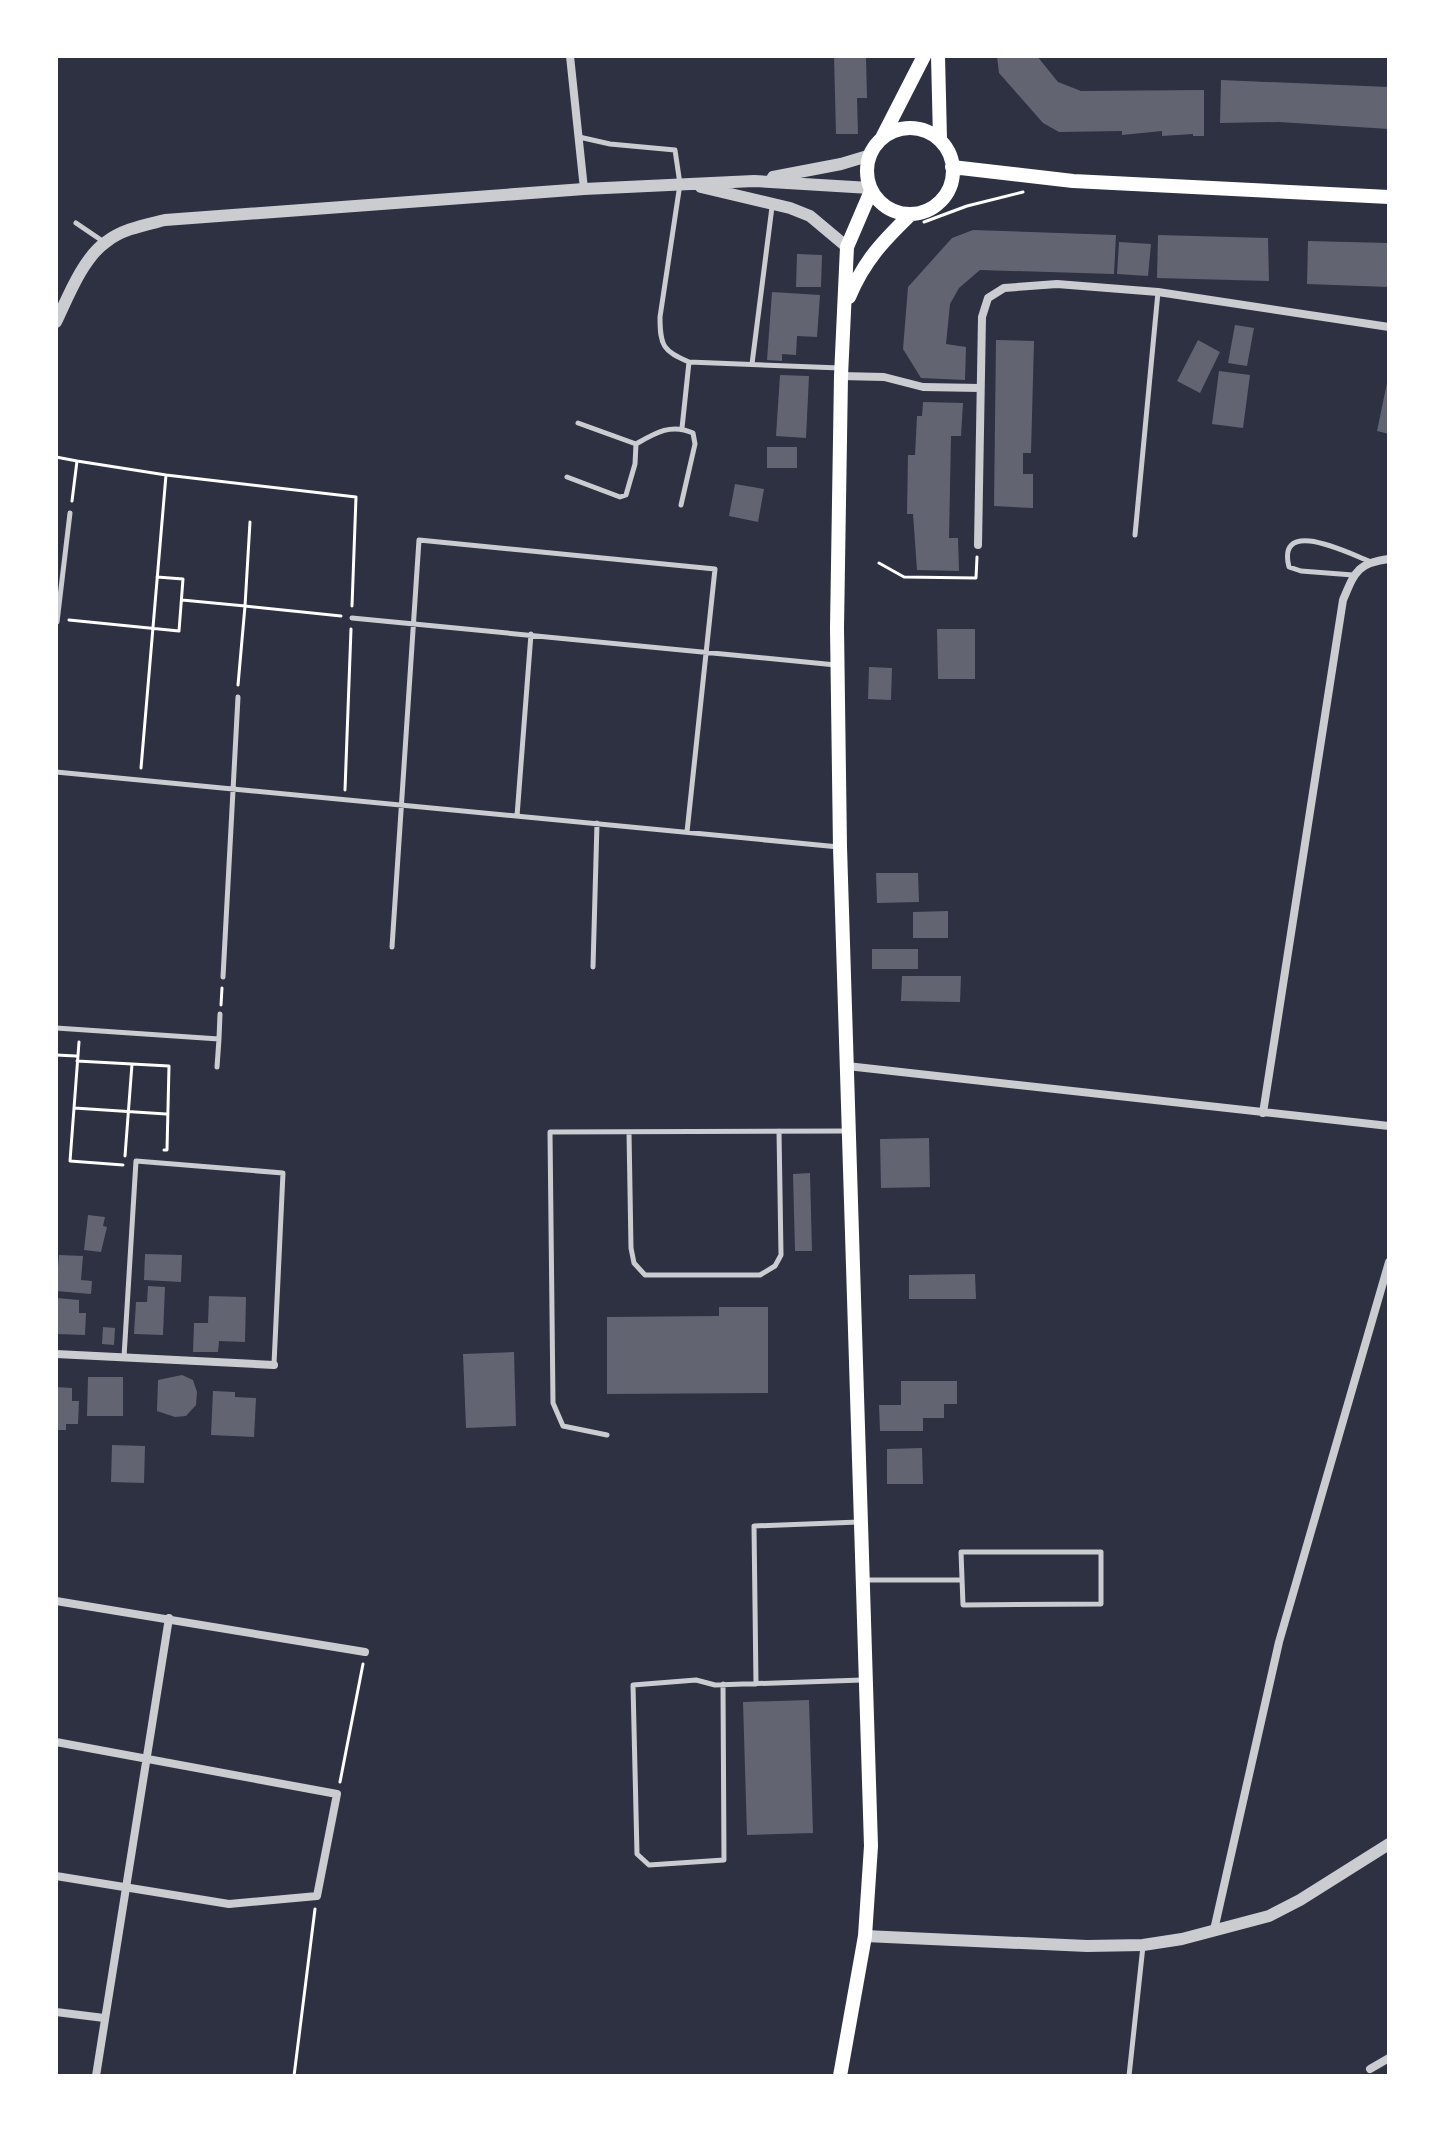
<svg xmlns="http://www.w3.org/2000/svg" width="1445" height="2132" font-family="'Titillium Web',sans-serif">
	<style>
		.building { fill: #626471 }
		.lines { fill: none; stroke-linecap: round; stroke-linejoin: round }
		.path { stroke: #fff; stroke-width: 3 }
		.service { stroke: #caccd0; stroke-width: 5 }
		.minor { stroke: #caccd0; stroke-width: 8 }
		.tertiary { stroke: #caccd0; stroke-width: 12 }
		.primary { stroke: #fff; stroke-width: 14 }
	</style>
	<rect width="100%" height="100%" fill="#2d3142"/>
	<path class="building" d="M 834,56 L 866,56 L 867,98 L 857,98 L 858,134 L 836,134 Z
		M 997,56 L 1037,56 L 1058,82 L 1081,91 L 1204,90 L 1204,136 L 1193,136 L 1193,134 L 1162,136 L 1162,131 L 1122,135 L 1122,131 L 1059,132 L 1043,123 L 999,73 Z
		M 1221,80 L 1389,87 L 1389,129 L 1279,122 L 1220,123 Z
		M 973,230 L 1116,235 L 1114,274 L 980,270 L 959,288 L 950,304 L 946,344 L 966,347 L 965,380 L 921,378 L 903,349 L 908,287 L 952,238 Z
		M 1158,235 L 1268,238 L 1269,281 L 1157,278 Z
		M 1308,241 L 1389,243 L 1389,287 L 1307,284 Z
		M 1119,242 L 1151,244 L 1148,276 L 1117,274 Z
		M 797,254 L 822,255 L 821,287 L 796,287 Z
		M 772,292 L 820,295 L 817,337 L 797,336 L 796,355 L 782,354 L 782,361 L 767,360 Z
		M 1235,325 L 1254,328 L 1247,366 L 1228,363 Z
		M 996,340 L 1034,341 L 1031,453 L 1023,453 L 1023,474 L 1033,474 L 1033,508 L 994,506 Z
		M 1198,340 L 1220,352 L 1200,393 L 1177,381 Z
		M 1219,371 L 1250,375 L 1243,428 L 1212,424 Z
		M 780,375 L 809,376 L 806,438 L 776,436 Z
		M 1388,378 L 1389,378 L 1389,434 L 1377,431 Z
		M 923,402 L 963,403 L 961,436 L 951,436 L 949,538 L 958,538 L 959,571 L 917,570 L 913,514 L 907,514 L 908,455 L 915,455 L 917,416 L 922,416 Z
		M 767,447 L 797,447 L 797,468 L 767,468 Z
		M 735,484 L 764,489 L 758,522 L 729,516 Z
		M 937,629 L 975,629 L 975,679 L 938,679 Z
		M 869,667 L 892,668 L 891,700 L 868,699 Z
		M 876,873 L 918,873 L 919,902 L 877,903 Z
		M 948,911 L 948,938 L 913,938 L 913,912 Z
		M 872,949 L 918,949 L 918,969 L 872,969 Z
		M 902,976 L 961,976 L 960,1002 L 901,1001 Z
		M 929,1138 L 930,1187 L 881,1188 L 880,1139 Z
		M 810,1173 L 812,1251 L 795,1251 L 793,1174 Z
		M 88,1215 L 105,1217 L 103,1226 L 107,1227 L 101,1252 L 84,1250 Z
		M 145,1254 L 182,1255 L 181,1282 L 144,1280 Z
		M 59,1255 L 83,1256 L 81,1280 L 92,1281 L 91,1294 L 56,1291 Z
		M 975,1274 L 976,1299 L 909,1299 L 909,1275 Z
		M 148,1286 L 165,1287 L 163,1335 L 134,1334 L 136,1302 L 147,1302 Z
		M 209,1296 L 246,1297 L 245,1342 L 219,1341 L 218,1352 L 193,1352 L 194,1323 L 208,1323 Z
		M 57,1298 L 79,1300 L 79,1313 L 86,1313 L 85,1335 L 56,1334 Z
		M 719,1307 L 768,1307 L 768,1393 L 607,1394 L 607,1317 L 719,1316 Z
		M 103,1327 L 115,1328 L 114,1345 L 102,1344 Z
		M 514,1352 L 516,1426 L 466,1428 L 463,1354 Z
		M 182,1375 L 193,1380 L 197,1392 L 196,1405 L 186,1416 L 175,1417 L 157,1411 L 158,1380 Z
		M 88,1377 L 123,1377 L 123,1416 L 87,1416 Z
		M 901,1381 L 957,1381 L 957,1404 L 944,1404 L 944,1418 L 923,1418 L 923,1431 L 880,1431 L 879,1405 L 901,1405 Z
		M 56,1387 L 72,1388 L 72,1401 L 79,1401 L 78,1424 L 66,1424 L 66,1430 L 56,1430 Z
		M 213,1391 L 235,1392 L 235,1397 L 256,1398 L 254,1437 L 211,1435 Z
		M 112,1445 L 145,1446 L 144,1483 L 111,1482 Z
		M 922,1448 L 923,1484 L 887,1484 L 887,1449 Z
		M 809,1700 L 813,1833 L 747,1835 L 743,1702 Z"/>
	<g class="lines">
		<path class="path" d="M 924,222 L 967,206 L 1023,192
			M 56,457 L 77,461 L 72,501
			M 77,461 L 166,475 L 141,768
			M 166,475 L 356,497 L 352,606
			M 879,563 L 904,577 L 976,578 L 977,557
			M 182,600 L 245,606 L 250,522
			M 69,620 L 179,631 L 183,579 L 157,577
			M 238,685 L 245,606 L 341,616
			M 345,790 L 351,629
			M 221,1005 L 222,988
			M 79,1042 L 70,1161 L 123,1165
			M 56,1055 L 76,1056
			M 77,1061 L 132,1064
			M 74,1108 L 166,1114
			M 125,1156 L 132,1064 L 169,1066 L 167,1150 L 164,1150
			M 340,1782 L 363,1664
			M 294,2076 L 315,1909"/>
		<path class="service" d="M 579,137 L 610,144 L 675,150 L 680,184 L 660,317 C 660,346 663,351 689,362 L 840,368
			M 76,223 L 104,242
			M 752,364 L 772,207
			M 578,423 L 636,444
			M 682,428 L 689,362
			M 567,477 L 620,497 L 626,495 L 635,464 L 636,444 C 655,433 671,423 693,433 L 695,444 L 681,505
			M 1135,535 L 1158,292
			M 1353,575 L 1301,571 L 1289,567 C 1276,516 1350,554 1369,561
			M 352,618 L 836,665
			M 57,622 L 70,513
			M 56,772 L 839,847
			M 517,816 L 531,634
			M 392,947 L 419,540 L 715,569 L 687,832
			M 593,967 L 597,823
			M 223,977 L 238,697
			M 56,1028 L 219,1039 L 220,1014
			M 217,1067 L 219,1039
			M 629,1132 L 631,1248 L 634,1263 L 645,1275 L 760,1275 L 775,1266 L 781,1255 L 779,1131
			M 124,1357 L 136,1161 L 283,1173 L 274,1364
			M 607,1435 L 563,1426 L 553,1403 L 550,1132 L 848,1131
			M 961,1552 L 1101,1552 L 1101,1604 L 963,1605 Z
			M 863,1580 L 961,1580
			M 723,1684 L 724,1860 L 649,1865 L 637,1854 L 633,1685 L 696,1680 L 715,1685 L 862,1680
			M 756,1684 L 754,1526 L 859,1522
			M 1129,2076 L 1143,1946"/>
		<path class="minor" d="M 570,56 L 584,189
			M 841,376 L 884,377 L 923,387 L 980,388
			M 978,545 L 982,317 L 988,298 L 1004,288 L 1057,284 L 1158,292 L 1389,327
			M 847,1066 L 1389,1126
			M 1263,1113 L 1343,600 C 1355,572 1357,563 1389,559
			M 56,1354 L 274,1365
			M 56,1601 L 365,1652
			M 56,1742 L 337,1794 L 317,1896 L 229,1904 L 56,1876
			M 1214,1930 L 1279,1642 L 1389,1262
			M 56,2012 L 104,2018
			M 1370,2069 L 1389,2058
			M 96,2076 L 169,1618"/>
		<path class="tertiary" d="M 773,177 L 841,164 L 871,155
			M 701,187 L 790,208 L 810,216 L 847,247
			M 56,322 C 68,297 83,258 106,242 C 122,229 145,225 165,220 L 584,189 L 754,181 L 870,188
			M 865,1936 L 1087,1946 L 1143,1945 L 1182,1939 L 1269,1916 L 1300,1900 L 1389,1844"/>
		<path class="primary" d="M 938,56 L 940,139
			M867 171a43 43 0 1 1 86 0a43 43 0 1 1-86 0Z
			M 882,138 L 924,56
			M 952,167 L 1073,181 L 1389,197
			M 849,297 C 864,261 883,241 911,214
			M 840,2076 L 865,1936 L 871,1846 L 840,847 L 837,628 L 841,376 L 847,247 L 871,191"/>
	</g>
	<rect width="1445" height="2132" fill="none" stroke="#ffffff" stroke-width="116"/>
</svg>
